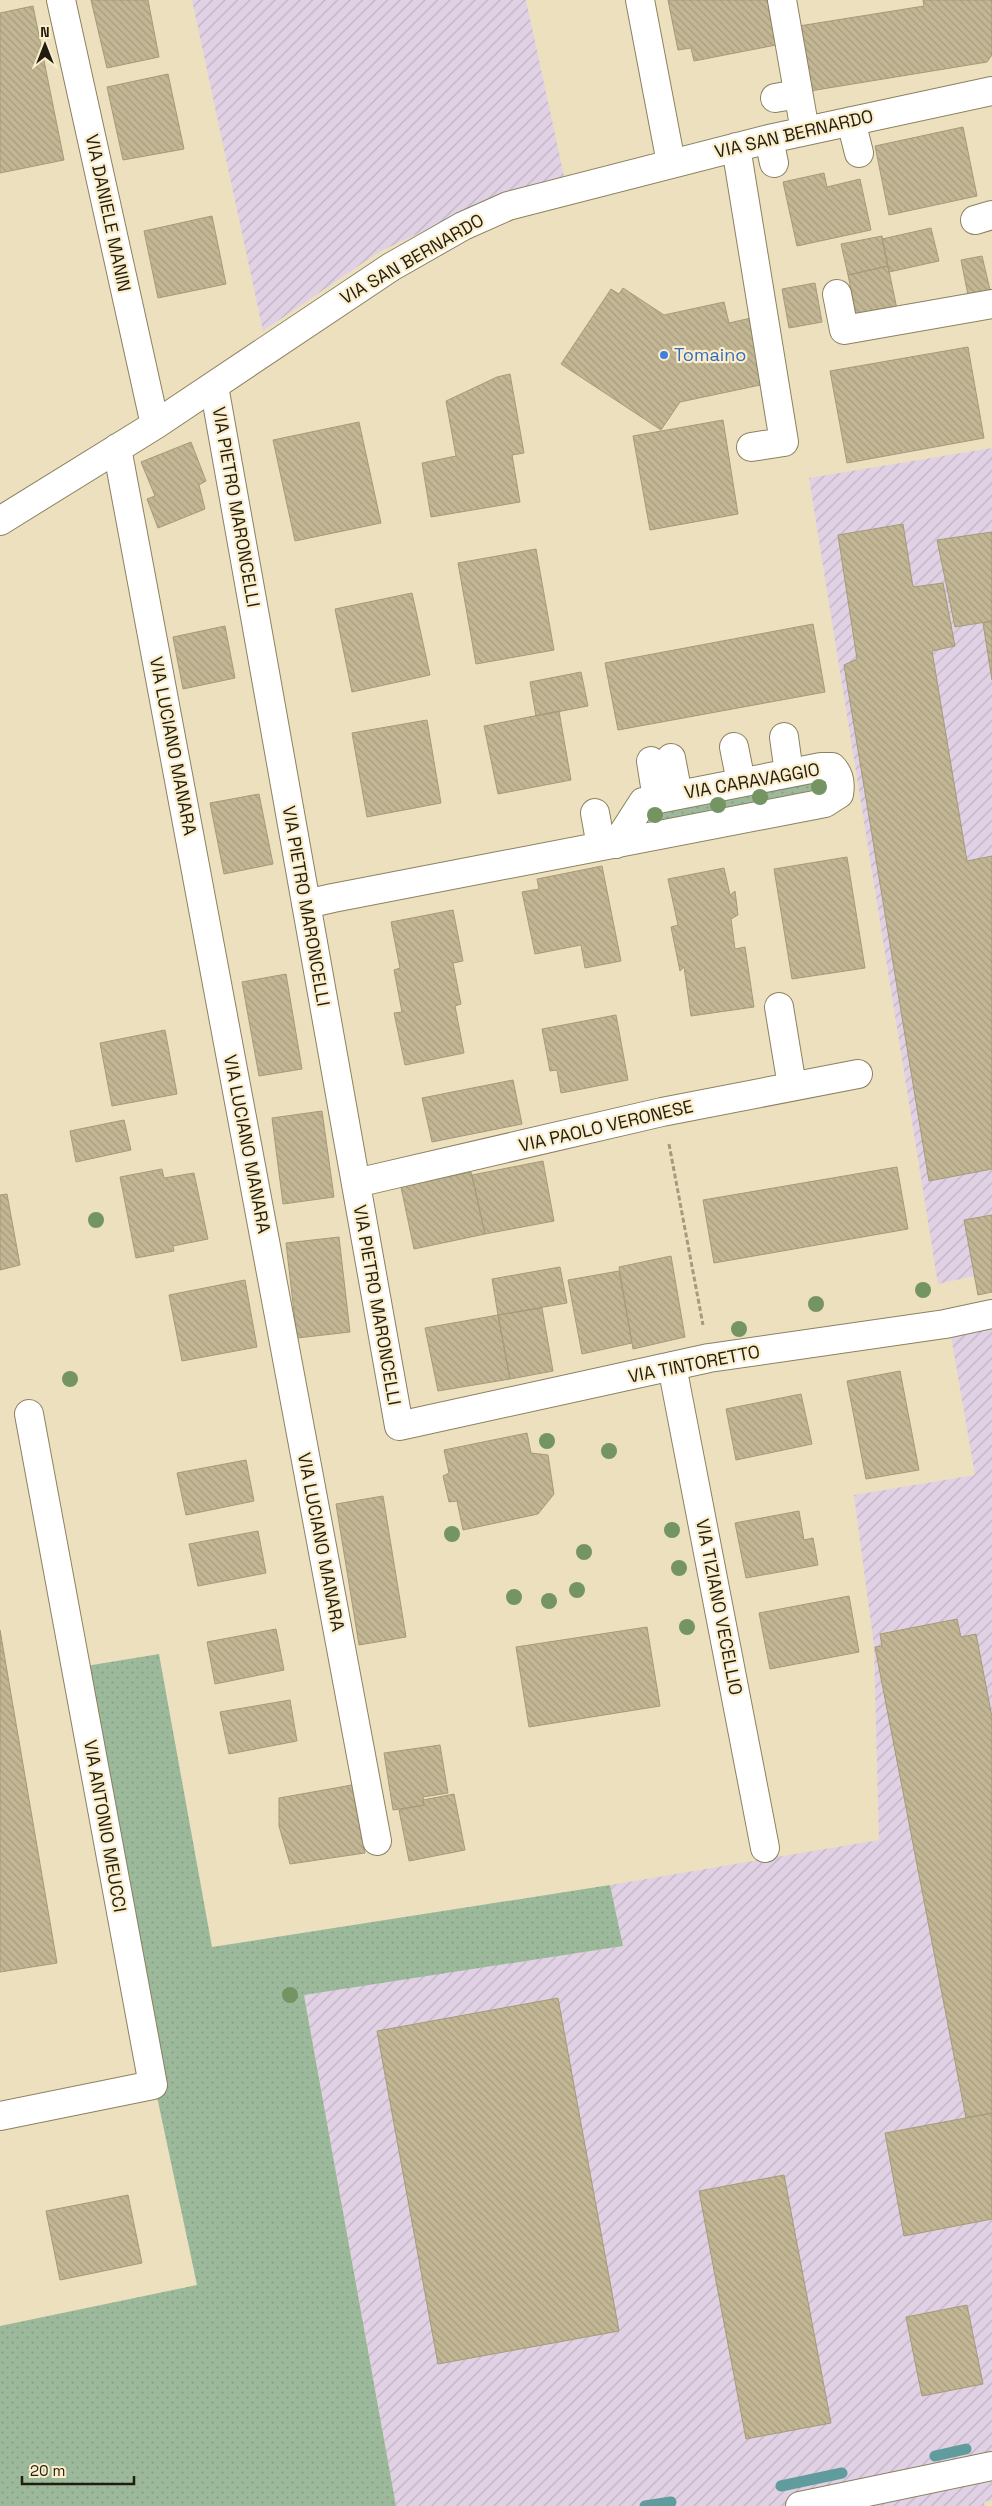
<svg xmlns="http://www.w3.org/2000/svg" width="992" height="2506" font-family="'Space Grotesk',sans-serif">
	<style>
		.industrial { fill: url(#industrial-furrows) }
		.grass { fill: url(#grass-dots) }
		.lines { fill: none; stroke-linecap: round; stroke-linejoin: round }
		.stream { stroke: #609c9e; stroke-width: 11 }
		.building { fill: url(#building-back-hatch); stroke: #a69a79 }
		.minor-casing { stroke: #8c8060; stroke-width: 30 }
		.path { stroke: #a59a80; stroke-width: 3; stroke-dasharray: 5 2.5; stroke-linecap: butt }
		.minor { stroke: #fff; stroke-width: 28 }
		.tree { fill: #749462 }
		.shop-dot { fill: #3f7fe0; stroke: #fbeecb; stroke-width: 2 }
		.labels { text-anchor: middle; stroke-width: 4.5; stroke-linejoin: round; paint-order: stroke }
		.street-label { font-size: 18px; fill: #221d11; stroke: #fbeecb }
		.shop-label { font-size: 18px; fill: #366cbe; stroke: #fbeecb; text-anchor: start }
	</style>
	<defs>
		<pattern id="industrial-furrows" width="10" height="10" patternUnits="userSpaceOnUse" patternTransform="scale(1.25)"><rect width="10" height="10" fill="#e0d1e4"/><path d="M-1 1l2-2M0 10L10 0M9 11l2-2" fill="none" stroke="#c0b3c3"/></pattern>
		<pattern id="grass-dots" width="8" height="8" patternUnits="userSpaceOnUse" patternTransform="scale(1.25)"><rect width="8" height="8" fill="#9cba9b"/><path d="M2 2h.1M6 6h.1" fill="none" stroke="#869f84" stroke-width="1.8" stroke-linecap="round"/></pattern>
		<pattern id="building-back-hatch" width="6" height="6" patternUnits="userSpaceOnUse" patternTransform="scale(1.25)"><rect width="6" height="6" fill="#c2b694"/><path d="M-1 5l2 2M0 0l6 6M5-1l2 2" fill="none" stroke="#a69c7f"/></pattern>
	</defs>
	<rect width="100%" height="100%" fill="#ede0be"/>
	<path class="industrial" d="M 192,0 L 526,0 L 564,176 L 496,197 L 379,252 L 263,331 Z
		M 992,448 L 992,1272 L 938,1284 L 809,478 Z
		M 992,1327 L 992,2500 L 984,2502 L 985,2506 L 396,2506 L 304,1994 L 623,1946 L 610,1885 L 879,1840 L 874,1646 L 854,1495 L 975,1475 L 951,1336 Z"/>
	<path class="grass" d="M 819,779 L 827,781 L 828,785 L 823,790 L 656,822 L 650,818 L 650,813 Z
		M 159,1654 L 212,1947 L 610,1885 L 623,1946 L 304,1995 L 396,2506 L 0,2506 L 0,2326 L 197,2285 L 156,2092 L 86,1666 Z"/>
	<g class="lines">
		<path class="stream" d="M 935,2456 L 966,2449
			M 781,2486 L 842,2473
			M 645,2506 L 671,2502"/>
	</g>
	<path class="building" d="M 91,0 L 148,0 L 159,57 L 107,68 Z
		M 668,0 L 776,0 L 782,32 L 774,34 L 776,45 L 694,61 L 691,48 L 678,50 Z
		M 923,0 L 992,0 L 992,55 L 987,62 L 810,91 L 799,26 L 924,6 Z
		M 33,6 L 64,160 L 0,173 L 0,13 Z
		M 168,74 L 184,149 L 123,160 L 107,87 Z
		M 963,127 L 977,196 L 889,215 L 875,146 Z
		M 824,173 L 827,187 L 860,179 L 871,230 L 797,246 L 783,182 Z
		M 212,216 L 226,284 L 158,298 L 144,231 Z
		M 931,228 L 939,261 L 889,272 L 882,239 Z
		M 882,236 L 888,266 L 848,275 L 841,244 Z
		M 982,256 L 990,290 L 968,295 L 961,260 Z
		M 888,266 L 897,309 L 857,318 L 848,275 Z
		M 815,283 L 822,322 L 789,328 L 782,289 Z
		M 623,288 L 664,315 L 724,302 L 729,323 L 751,318 L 765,384 L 680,402 L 661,430 L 561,364 L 611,289 L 619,294 Z
		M 968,347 L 984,438 L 847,463 L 830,371 Z
		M 510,374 L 524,453 L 512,455 L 520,502 L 431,517 L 422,463 L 456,456 L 446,401 L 497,377 Z
		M 723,420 L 738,514 L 650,530 L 633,436 Z
		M 359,422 L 381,523 L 295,541 L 273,440 Z
		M 191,442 L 206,481 L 199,485 L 205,509 L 158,528 L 147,499 L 155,496 L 141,462 Z
		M 903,524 L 913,587 L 943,583 L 955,646 L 932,651 L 967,861 L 992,856 L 992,1169 L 929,1181 L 844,665 L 857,659 L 838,535 Z
		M 992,532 L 992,621 L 955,627 L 937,540 Z
		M 536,549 L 554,650 L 476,664 L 458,563 Z
		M 412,593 L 430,675 L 352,692 L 335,609 Z
		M 992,621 L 992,680 L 983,623 Z
		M 813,624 L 825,692 L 618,730 L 605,663 Z
		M 225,626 L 235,678 L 183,689 L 173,637 Z
		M 581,672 L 588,706 L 536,716 L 530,682 Z
		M 559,711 L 571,780 L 498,794 L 484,726 Z
		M 427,720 L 441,803 L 367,817 L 352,733 Z
		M 259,794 L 273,864 L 224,874 L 210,803 Z
		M 847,857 L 865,968 L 792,979 L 774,869 Z
		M 602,866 L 621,961 L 585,968 L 581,945 L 535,954 L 522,892 L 539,889 L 537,879 Z
		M 724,868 L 730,895 L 735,891 L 738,915 L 731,919 L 735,949 L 745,947 L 754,1007 L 691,1016 L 684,967 L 680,971 L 671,927 L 678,925 L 668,879 Z
		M 453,910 L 463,961 L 453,963 L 461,1004 L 455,1006 L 464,1053 L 405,1065 L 394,1013 L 402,1012 L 394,970 L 400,968 L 391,922 Z
		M 286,974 L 302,1069 L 259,1076 L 242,982 Z
		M 616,1015 L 628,1080 L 561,1093 L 557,1070 L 550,1071 L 542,1029 Z
		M 165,1030 L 177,1094 L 112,1106 L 100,1043 Z
		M 513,1080 L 522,1124 L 432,1142 L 422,1098 Z
		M 322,1111 L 334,1197 L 283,1204 L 272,1118 Z
		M 124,1120 L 131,1150 L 76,1162 L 70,1131 Z
		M 543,1161 L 554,1221 L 485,1234 L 472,1175 Z
		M 897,1167 L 908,1229 L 714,1263 L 703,1200 Z
		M 162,1169 L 164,1178 L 194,1173 L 208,1239 L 173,1246 L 174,1251 L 136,1258 L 120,1177 Z
		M 471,1172 L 485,1234 L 414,1249 L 401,1187 Z
		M 7,1194 L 20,1265 L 0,1270 L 0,1195 Z
		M 992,1215 L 992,1292 L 978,1295 L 964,1220 Z
		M 339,1237 L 350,1332 L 297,1338 L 286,1243 Z
		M 671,1256 L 685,1337 L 633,1349 L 619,1267 Z
		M 560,1267 L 567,1303 L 498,1315 L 492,1279 Z
		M 619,1271 L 632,1343 L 582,1354 L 568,1280 Z
		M 245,1280 L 257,1347 L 182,1361 L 169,1295 Z
		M 542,1308 L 553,1371 L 510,1379 L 498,1315 Z
		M 498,1315 L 510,1379 L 438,1391 L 425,1328 Z
		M 900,1371 L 919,1470 L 866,1479 L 847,1381 Z
		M 801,1394 L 812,1444 L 736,1460 L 726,1409 Z
		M 527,1433 L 531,1453 L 548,1455 L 554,1494 L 538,1514 L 463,1530 L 457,1501 L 449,1502 L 443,1476 L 449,1473 L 444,1450 Z
		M 246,1460 L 254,1501 L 186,1515 L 177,1473 Z
		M 383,1496 L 406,1637 L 359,1645 L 336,1504 Z
		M 799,1511 L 804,1540 L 813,1538 L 818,1565 L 746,1578 L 735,1523 Z
		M 258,1531 L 266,1573 L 198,1586 L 189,1544 Z
		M 849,1596 L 859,1652 L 770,1669 L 759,1613 Z
		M 957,1619 L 961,1637 L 976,1634 L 992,1717 L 992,2113 L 966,2118 L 875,1647 L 882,1646 L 880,1634 Z
		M 647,1627 L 660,1706 L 529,1727 L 516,1647 Z
		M 276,1629 L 284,1670 L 215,1684 L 207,1642 Z
		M 0,1630 L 57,1963 L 0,1972 Z
		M 290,1700 L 297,1741 L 229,1754 L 220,1712 Z
		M 440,1745 L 448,1793 L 423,1797 L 424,1805 L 393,1810 L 384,1753 Z
		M 352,1785 L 365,1853 L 290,1864 L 279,1826 L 279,1798 Z
		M 454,1794 L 465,1850 L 409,1861 L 399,1810 L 424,1805 L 423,1800 Z
		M 558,1998 L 619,2331 L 438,2364 L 377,2031 Z
		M 992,2113 L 992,2219 L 904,2236 L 885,2133 Z
		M 784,2175 L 831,2423 L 746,2439 L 699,2191 Z
		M 128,2195 L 142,2263 L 60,2280 L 46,2211 Z
		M 967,2305 L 983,2384 L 922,2396 L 906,2317 Z"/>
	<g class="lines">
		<defs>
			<path id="minor" d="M 61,0 L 155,425
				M 640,0 L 671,163
				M 782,0 L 805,131
				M 775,98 L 798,94
				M 851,121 L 859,153
				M 769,139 L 774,163
				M 736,147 L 784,442 L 751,447
				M 975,220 L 992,215
				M 837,294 L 844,330 L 992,304
				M 214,386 L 399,1426 L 709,1358 L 945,1324 L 992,1314
				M 117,448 L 377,1841
				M 0,521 L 155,425 L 391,267 L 463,226 L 508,206 L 769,139 L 992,91
				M 784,737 L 789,773
				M 734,747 L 741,782
				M 671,758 L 678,795
				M 651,761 L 657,799
				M 595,813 L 601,846
				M 306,904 L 333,898 L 825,803 L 839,794 C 841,783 840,775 832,767 L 821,767 L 643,802 L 616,844
				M 779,1007 L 792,1086
				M 356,1183 L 662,1112 L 858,1074
				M 672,1366 L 765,1848
				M 0,2116 L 153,2085 L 29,1414
				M 800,2506 L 992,2466"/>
		</defs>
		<use href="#minor" class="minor-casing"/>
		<path class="path" d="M 669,1144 L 703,1325"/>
		<use href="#minor" class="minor"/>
	</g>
	<g class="tree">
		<circle cx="819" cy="787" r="8"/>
		<circle cx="760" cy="797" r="8"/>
		<circle cx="718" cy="805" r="8"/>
		<circle cx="655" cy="815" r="8"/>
		<circle cx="96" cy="1220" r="8"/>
		<circle cx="923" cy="1290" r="8"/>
		<circle cx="816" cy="1304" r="8"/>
		<circle cx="739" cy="1329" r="8"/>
		<circle cx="70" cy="1379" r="8"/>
		<circle cx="547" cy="1441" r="8"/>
		<circle cx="609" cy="1451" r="8"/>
		<circle cx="672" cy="1530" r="8"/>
		<circle cx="452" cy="1534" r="8"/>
		<circle cx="584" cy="1552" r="8"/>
		<circle cx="679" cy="1568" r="8"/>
		<circle cx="577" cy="1590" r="8"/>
		<circle cx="514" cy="1597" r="8"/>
		<circle cx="549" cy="1601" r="8"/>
		<circle cx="687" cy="1627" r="8"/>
		<circle cx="290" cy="1995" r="8"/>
	</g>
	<circle class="shop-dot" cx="664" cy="355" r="5"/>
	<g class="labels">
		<g class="street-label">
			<text transform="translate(794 134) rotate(-13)" y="6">VIA SAN BERNARDO</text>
			<text transform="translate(108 213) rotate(78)" y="6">VIA DANIELE MANIN</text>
			<text transform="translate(412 259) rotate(-30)" y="6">VIA SAN BERNARDO</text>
			<text transform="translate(236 507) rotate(80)" y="6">VIA PIETRO MARONCELLI</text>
			<text transform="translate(173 746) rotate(79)" y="6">VIA LUCIANO MANARA</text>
			<text transform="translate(752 781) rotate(-10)" y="6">VIA CARAVAGGIO</text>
			<text transform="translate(306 906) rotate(80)" y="6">VIA PIETRO MARONCELLI</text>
			<text transform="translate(606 1126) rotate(-13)" y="6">VIA PAOLO VERONESE</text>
			<text transform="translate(247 1144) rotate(79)" y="6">VIA LUCIANO MANARA</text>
			<text transform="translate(377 1305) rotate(80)" y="6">VIA PIETRO MARONCELLI</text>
			<text transform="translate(694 1364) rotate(-11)" y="6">VIA TINTORETTO</text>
			<text transform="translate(321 1542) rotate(79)" y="6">VIA LUCIANO MANARA</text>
			<text transform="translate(719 1607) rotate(79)" y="6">VIA TIZIANO VECELLIO</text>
			<text transform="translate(105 1826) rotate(80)" y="6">VIA ANTONIO MEUCCI</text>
		</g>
		<g class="shop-label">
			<text x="674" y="361">Tomaino</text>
		</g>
	</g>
	<g transform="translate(45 45)" stroke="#fbeecb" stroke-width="4" paint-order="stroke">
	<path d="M0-4L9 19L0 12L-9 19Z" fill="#221d11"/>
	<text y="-8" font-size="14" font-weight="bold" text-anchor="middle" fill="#221d11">N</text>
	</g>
	<path d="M22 2476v8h112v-8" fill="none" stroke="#221d11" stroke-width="2.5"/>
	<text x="30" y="2476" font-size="15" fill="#221d11" stroke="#fbeecb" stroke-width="4" paint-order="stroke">20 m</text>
</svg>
